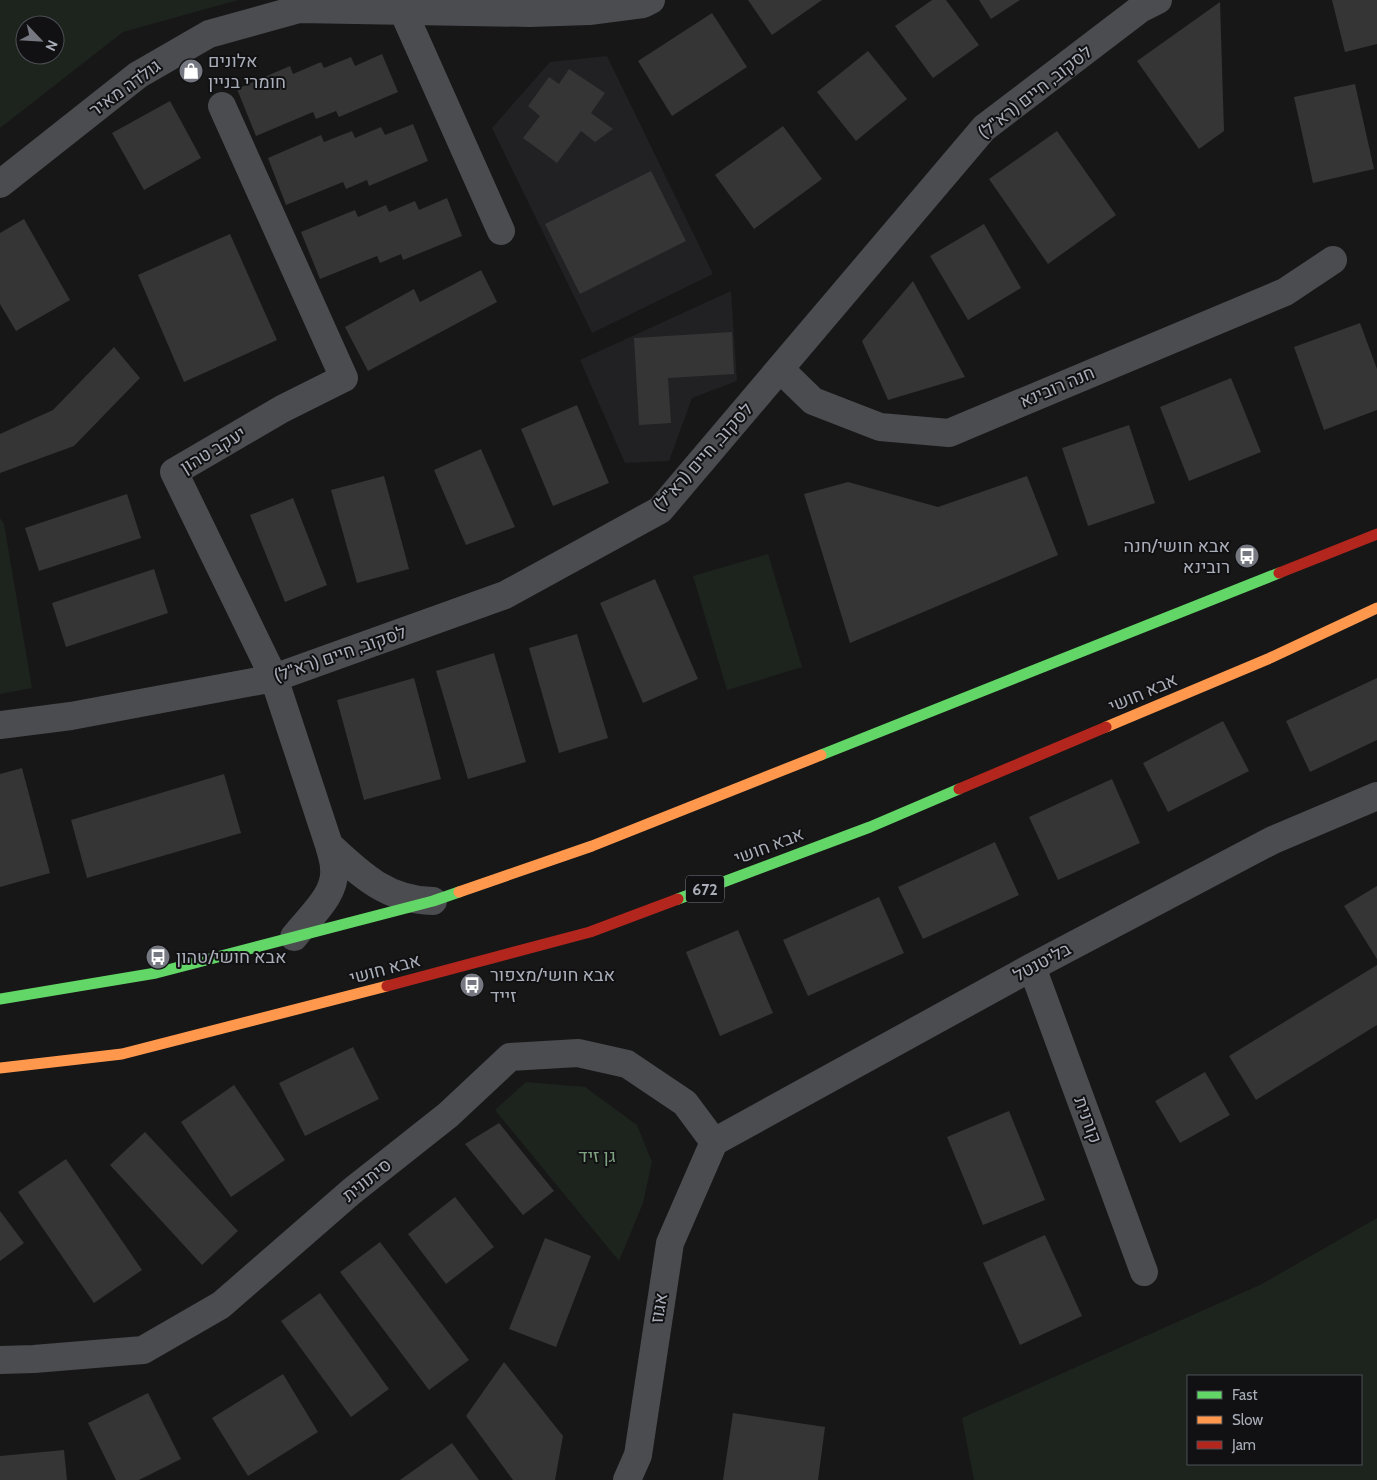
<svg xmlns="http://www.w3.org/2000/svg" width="1377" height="1480" font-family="Cabin,Heebo,sans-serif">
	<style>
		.built { fill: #212123 }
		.green { fill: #1d241e; fill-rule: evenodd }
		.building { fill: #353536 }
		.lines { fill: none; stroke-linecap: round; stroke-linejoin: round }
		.street { stroke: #4b4c50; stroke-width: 28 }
		.fast { stroke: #63d668; stroke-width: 11 }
		.slow { stroke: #ff974d; stroke-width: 11 }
		.jam { stroke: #b3261e; stroke-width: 11 }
		.labels { text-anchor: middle; stroke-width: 4; stroke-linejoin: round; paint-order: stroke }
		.shield { fill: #111113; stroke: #7b7e86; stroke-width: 1 }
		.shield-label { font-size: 16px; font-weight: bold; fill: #a8adb8 }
		.poi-label { font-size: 18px; fill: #a8adb8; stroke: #111113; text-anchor: start }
		.street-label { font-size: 18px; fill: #a8adb8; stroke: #111113 }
		.park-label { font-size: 18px; fill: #7fa381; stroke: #111113 }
	</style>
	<rect width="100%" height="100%" fill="#171717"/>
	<path class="built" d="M 607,56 L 713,274 L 592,333 L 492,128 L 550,62 Z
		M 731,291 L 737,381 L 692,398 L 669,461 L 625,463 L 580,360 Z"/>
	<path class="green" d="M 0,0 L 238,0 L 123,32 L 0,128 ZM 25,25 L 55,25 L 55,55 L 25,55 Z
		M 0,518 L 4,524 L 32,688 L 0,694 Z
		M 768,554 L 802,667 L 727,690 L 693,576 Z
		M 526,1082 L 585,1087 L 637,1125 L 652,1162 L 643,1203 L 619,1261 L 495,1110 Z
		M 1377,1218 L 1377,1480 L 974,1480 L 962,1418 L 1262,1284 ZM 1188,1376 L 1361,1376 L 1361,1464 L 1188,1464 Z"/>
	<path class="building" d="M 748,0 L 822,0 L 772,35 Z
		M 932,0 L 946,0 L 979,45 L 933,78 L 895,26 Z
		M 979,0 L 1020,0 L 991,19 Z
		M 1332,0 L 1377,0 L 1377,44 L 1345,52 Z
		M 1220,2 L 1224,131 L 1199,149 L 1137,61 Z
		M 712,13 L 747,67 L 672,116 L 638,61 Z
		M 868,51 L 907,99 L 856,141 L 817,92 Z
		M 382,54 L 398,92 L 339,117 L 336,111 L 316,119 L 313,112 L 256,136 L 237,89 L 290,66 L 293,74 L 321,62 L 324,68 L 351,57 L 355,66 Z
		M 569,69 L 605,93 L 591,113 L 613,129 L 595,142 L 581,131 L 557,163 L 523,138 L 540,116 L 528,106 L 549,77 L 559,84 Z
		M 1355,84 L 1374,169 L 1313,183 L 1294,97 Z
		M 170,101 L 201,158 L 144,190 L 112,133 Z
		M 413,124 L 428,161 L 369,186 L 367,180 L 346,189 L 343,182 L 286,205 L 268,158 L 321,135 L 324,142 L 352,131 L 355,138 L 381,127 L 385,135 Z
		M 783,126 L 822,179 L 754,229 L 715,175 Z
		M 1057,131 L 1116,215 L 1048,264 L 989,179 Z
		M 651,171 L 686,241 L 580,294 L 545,224 Z
		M 447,198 L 462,236 L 403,260 L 401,254 L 380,263 L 377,256 L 320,279 L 301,232 L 355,210 L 358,217 L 386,205 L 389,212 L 415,201 L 419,210 Z
		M 24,219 L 70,300 L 16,331 L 0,304 L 0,233 Z
		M 984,224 L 1021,288 L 968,320 L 930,256 Z
		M 230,234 L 277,340 L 184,382 L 138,275 Z
		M 481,270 L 497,302 L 368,371 L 345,327 L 414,289 L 420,302 Z
		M 913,281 L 965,377 L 888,400 L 862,341 Z
		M 1360,323 L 1377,369 L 1377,410 L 1324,430 L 1294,347 Z
		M 732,332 L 734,374 L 668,378 L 671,423 L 639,425 L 634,338 Z
		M 114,347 L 140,378 L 74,446 L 0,473 L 0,434 L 53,410 Z
		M 1231,378 L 1261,452 L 1189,481 L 1160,407 Z
		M 577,405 L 609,483 L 553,506 L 521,429 Z
		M 1129,425 L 1155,503 L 1088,526 L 1062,448 Z
		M 481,449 L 515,527 L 466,545 L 434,470 Z
		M 384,476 L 409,569 L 357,583 L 331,490 Z
		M 1027,476 L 1058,555 L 850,643 L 804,494 L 848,482 L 938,507 Z
		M 127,494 L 141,538 L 39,571 L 25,528 Z
		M 293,498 L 327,585 L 285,602 L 250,515 Z
		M 154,569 L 168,613 L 66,647 L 52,603 Z
		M 655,579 L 698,679 L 643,703 L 600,603 Z
		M 577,634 L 608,738 L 559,753 L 529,648 Z
		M 494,653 L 526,762 L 468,779 L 436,671 Z
		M 414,678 L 441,779 L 364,800 L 337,700 Z
		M 1377,678 L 1377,740 L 1310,772 L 1286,721 Z
		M 1223,721 L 1249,771 L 1168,812 L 1143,763 Z
		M 22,768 L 50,873 L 0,887 L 0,774 Z
		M 224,774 L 241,833 L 87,878 L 71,820 Z
		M 1112,779 L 1140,843 L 1058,880 L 1029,817 Z
		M 995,842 L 1019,895 L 923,939 L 898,887 Z
		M 1377,886 L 1377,959 L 1344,906 Z
		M 879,897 L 904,953 L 808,996 L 783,940 Z
		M 738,930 L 773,1013 L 720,1036 L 686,952 Z
		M 1377,965 L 1377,1025 L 1256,1100 L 1229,1056 Z
		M 353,1047 L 379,1099 L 305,1136 L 279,1083 Z
		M 1205,1072 L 1230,1115 L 1180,1143 L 1155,1101 Z
		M 234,1085 L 285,1160 L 231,1197 L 181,1122 Z
		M 1009,1111 L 1045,1200 L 983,1225 L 947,1137 Z
		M 499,1123 L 554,1191 L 523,1215 L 465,1144 Z
		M 145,1132 L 238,1231 L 202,1265 L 110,1165 Z
		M 66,1159 L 142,1270 L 94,1303 L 18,1192 Z
		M 455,1197 L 494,1247 L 446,1284 L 408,1234 Z
		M 0,1211 L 24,1243 L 0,1261 Z
		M 1045,1235 L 1082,1316 L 1020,1345 L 983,1263 Z
		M 545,1238 L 591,1256 L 556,1347 L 509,1329 Z
		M 380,1242 L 469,1360 L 429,1390 L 340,1272 Z
		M 320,1293 L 389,1389 L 351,1417 L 281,1321 Z
		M 504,1362 L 563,1436 L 555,1480 L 513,1480 L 466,1416 Z
		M 283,1374 L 318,1432 L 248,1476 L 212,1418 Z
		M 148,1393 L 181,1459 L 139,1480 L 116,1480 L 88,1423 Z
		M 733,1413 L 825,1427 L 818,1480 L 723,1480 Z
		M 452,1443 L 479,1480 L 400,1480 Z
		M 64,1450 L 67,1480 L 0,1480 L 0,1456 Z"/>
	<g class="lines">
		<path class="street" d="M 403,11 L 501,231
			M 222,106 L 344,378 L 282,409 L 174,472 L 274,678 L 329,845 C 331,853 334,861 334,868 C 337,895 309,917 294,937
			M 0,184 L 138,75 L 209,34 L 299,9 L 530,13 L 589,11 L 643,4 L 651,0
			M 780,369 L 813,401 L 880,427 L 949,433 L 1285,292 L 1333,260
			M 0,725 L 71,716 L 274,678 L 505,595 L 660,510 L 984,128 L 1140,9 L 1158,0
			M 329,845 C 361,875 387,900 433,901
			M 1032,967 L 1144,1272
			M 714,1142 L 1032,967 L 1273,840 L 1377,796
			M 0,1360 L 34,1359 L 143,1350 L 221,1305 L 352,1191 L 448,1115 L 510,1057 L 578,1053 L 627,1064 L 685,1103 L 714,1142
			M 627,1480 L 638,1455 L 670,1243 L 714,1142"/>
		<path class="fast" d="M 821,755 L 1279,573
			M 678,899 L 870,827 L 959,789
			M 0,999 L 156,973 L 433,901 L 459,892"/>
		<path class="slow" d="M 1106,727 L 1270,658 L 1377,608
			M 459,892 L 592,846 L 821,755
			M 0,1068 L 122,1054 L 387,986"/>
		<path class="jam" d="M 1279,573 L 1377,534
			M 959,789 L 1106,727
			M 387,986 L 590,932 L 678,899"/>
	</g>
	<defs>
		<symbol id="shop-disc" viewBox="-11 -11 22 22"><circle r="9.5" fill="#757880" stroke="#111113"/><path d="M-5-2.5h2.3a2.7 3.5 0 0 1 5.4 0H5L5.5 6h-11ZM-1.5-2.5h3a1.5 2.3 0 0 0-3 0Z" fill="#fff"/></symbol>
		<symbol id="bus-disc" viewBox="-11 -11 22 22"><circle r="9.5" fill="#757880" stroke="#111113"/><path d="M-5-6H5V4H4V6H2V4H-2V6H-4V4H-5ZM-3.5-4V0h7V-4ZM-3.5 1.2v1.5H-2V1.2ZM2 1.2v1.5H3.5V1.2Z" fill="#fff"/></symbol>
	</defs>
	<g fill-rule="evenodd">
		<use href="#shop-disc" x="177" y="57" width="28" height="28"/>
		<use href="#bus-disc" x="1233" y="542" width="28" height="28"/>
		<use href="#bus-disc" x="144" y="943" width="28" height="28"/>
		<use href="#bus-disc" x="458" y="971" width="28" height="28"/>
	</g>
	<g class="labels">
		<rect class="shield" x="686" y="875.5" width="38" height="27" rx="4"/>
		<g class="shield-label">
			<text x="705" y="895">672</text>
		</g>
		<g class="poi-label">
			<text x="208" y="67">אלונים<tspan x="208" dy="21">חומרי בניין</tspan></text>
			<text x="1230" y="552" text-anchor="end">אבא חושי/חנה<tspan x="1230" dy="21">רובינא</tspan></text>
			<text x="176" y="963">אבא חושי/טהון</text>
			<text x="490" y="981">אבא חושי/מצפור<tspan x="490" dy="21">זייד</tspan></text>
		</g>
		<g class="street-label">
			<text transform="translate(125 88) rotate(-36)" y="6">גולדה מאיר</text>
			<text transform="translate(1035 92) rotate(-38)" y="6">לסקוב, חיים (רא"ל)</text>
			<text transform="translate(1057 387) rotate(-23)" y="6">חנה רובינא</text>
			<text transform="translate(213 450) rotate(-31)" y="6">יעקב טהון</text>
			<text transform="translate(703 457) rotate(-48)" y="6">לסקוב, חיים (רא"ל)</text>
			<text transform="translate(340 654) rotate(-19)" y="6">לסקוב, חיים (רא"ל)</text>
			<text transform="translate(1143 693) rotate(-23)" y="6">אבא חושי</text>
			<text transform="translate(769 846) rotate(-21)" y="6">אבא חושי</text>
			<text transform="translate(1042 962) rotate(-28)" y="6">בליטנטל</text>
			<text transform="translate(385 969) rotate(-15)" y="6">אבא חושי</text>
			<text transform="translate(1088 1120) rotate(70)" y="6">קורנית</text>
			<text transform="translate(367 1180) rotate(-39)" y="6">סיתונית</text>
			<text transform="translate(659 1308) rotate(-80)" y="6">אגוז</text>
		</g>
		<g class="park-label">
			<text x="597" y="1162">גן זיד</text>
		</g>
	</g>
	<rect x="1187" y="1375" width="175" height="90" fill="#111113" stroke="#4d4f55"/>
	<rect x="1197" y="1391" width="25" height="8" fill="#63d668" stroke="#4d4f55"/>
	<text x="1232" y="1400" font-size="15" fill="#a8adb8">Fast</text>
	<rect x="1197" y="1416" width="25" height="8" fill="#ff974d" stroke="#4d4f55"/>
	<text x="1232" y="1425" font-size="15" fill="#a8adb8">Slow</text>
	<rect x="1197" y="1441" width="25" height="8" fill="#b3261e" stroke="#4d4f55"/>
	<text x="1232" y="1450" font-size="15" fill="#a8adb8">Jam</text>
	<g transform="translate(40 40) rotate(115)"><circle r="24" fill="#111113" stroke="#4d4f55"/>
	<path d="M0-4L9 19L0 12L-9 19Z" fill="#757880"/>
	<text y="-8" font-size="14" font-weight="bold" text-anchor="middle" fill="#a8adb8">N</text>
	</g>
</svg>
